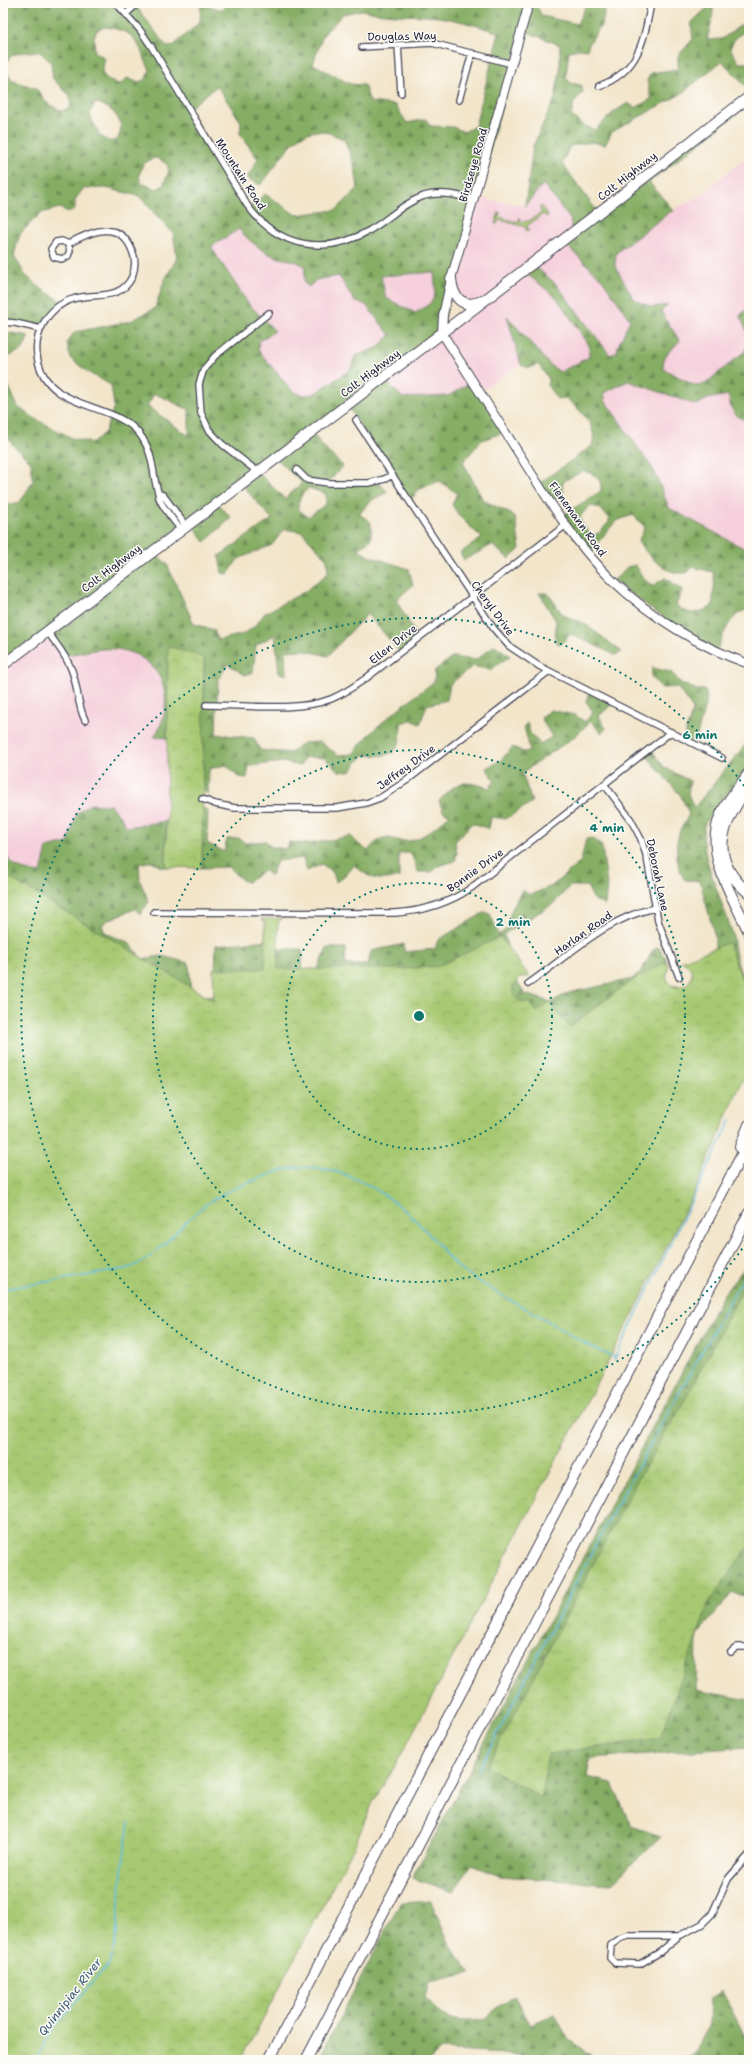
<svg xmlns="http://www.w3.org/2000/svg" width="752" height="2063" font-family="'Shantell Sans',sans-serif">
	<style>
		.built { fill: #f5cfdb }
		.grass { fill: url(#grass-tufts); stroke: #647656 }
		.forest { fill: url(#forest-firs); stroke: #546850; fill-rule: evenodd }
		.park { fill: url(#park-crowns); stroke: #647656 }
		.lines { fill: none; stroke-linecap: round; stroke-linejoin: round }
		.stream { stroke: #60bcde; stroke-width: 1.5 }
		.street-casing { stroke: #413f50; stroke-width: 8 }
		.secondary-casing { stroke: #413f50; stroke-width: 10 }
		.highway-casing { stroke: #413f50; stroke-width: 12 }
		.street { stroke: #fff; stroke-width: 5.5 }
		.secondary { stroke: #fff; stroke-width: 8 }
		.highway { stroke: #fff; stroke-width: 10 }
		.ring { fill: none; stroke: #0f766e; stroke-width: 2; stroke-dasharray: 2 4 }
		.labels { text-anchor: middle; stroke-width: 3; stroke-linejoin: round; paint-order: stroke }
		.street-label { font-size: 11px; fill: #22223b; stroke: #fdfcf7 }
		.water-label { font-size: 12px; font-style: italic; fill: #385874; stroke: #fdfcf7 }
		.centre { fill: #0f766e; stroke: #fdfcf7; stroke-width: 2 }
		.ring-label { font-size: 12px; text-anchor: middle; font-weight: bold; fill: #0f766e; stroke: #fdfcf7; stroke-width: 3; stroke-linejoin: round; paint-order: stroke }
	</style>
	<defs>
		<pattern id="grass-tufts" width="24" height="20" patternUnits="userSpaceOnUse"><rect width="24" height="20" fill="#a7c972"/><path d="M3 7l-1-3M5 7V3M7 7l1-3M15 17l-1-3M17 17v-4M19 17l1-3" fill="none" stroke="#8fac64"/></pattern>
		<pattern id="forest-firs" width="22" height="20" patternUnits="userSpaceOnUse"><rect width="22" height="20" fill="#85ad64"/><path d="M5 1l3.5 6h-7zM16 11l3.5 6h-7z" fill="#6c8c54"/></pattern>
		<pattern id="park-crowns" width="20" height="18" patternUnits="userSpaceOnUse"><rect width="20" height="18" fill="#a7c972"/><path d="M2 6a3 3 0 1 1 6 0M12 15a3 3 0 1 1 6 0" fill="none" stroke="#8fac64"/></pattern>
	</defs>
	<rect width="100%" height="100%" fill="#fdfcf7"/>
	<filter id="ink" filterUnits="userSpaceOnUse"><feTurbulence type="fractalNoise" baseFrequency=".025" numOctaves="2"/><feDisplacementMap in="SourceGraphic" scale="8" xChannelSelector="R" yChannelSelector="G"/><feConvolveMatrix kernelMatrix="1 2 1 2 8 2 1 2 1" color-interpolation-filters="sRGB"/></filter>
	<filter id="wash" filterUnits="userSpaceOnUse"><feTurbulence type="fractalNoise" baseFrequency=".012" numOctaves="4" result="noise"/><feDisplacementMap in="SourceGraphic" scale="16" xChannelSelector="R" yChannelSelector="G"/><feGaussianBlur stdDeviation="0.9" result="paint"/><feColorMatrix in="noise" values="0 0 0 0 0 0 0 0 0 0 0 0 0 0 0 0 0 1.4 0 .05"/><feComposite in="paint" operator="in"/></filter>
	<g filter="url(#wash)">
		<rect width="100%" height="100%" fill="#f2e5ca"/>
		<path class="built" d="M 749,156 L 749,260 L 746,261 L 749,265 L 749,306 L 740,316 L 749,336 L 749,340 L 745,351 L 705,384 L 695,385 L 663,369 L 662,363 L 665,356 L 680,341 L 661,312 L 667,305 L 651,307 L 634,299 L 615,266 L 616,253 L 670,212 L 710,190 L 715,182 Z
			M 543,183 L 570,219 L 573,233 L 563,241 L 602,279 L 630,320 L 617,352 L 610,355 L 556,284 L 542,273 L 524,271 L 556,297 L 589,345 L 589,357 L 560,372 L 550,365 L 508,317 L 521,365 L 480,391 L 473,381 L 448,396 L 403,398 L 383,378 L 442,333 L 471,304 L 452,288 L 475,197 L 525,206 Z
			M 239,229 L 246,238 L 273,256 L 301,262 L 305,267 L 304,283 L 339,276 L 355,302 L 365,304 L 390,335 L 377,348 L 355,356 L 350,370 L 312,395 L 304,395 L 293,392 L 258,350 L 259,341 L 274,330 L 248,303 L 211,247 Z
			M 434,272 L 436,295 L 429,306 L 415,313 L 386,298 L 381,276 Z
			M 628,381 L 696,405 L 707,399 L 728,395 L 731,410 L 736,417 L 749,422 L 749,468 L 744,482 L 749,485 L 749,551 L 669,508 L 655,472 L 606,402 L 604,393 Z
			M 47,631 L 88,651 L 104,649 L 125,650 L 140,656 L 156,670 L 161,681 L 166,704 L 161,726 L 154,737 L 167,738 L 166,821 L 126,827 L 121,818 L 77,813 L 68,843 L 47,848 L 42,873 L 18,869 L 6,856 L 3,848 L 3,665 Z"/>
		<path class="grass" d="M 541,206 L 548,216 L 546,217 L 543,214 L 527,226 L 529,231 L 526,231 L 526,227 L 499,220 L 497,224 L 495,224 L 499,212 L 500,212 L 499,217 L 518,222 L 520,217 L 521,222 L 529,221 L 542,212 L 539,208 Z"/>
		<path class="forest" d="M 3,3 L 138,3 L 135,5 L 167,47 L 173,46 L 200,22 L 201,3 L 222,10 L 227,3 L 535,3 L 542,16 L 577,24 L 587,3 L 606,3 L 602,24 L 590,42 L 587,50 L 579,49 L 569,51 L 566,77 L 570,83 L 581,85 L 583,92 L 574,102 L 571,115 L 581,124 L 595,130 L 614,112 L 628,103 L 635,108 L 651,99 L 647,80 L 651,73 L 678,69 L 678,56 L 693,39 L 691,23 L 708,7 L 707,3 L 713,3 C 714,16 710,27 707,40 L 722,39 L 749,19 L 749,27 L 735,39 L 730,48 L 739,63 L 749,63 L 749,90 L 722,61 L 681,94 L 612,132 L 605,145 L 592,142 L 570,146 L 562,163 L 598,213 L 749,97 L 749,105 L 649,182 L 674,211 L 670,212 L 616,253 L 615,266 L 634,299 L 651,307 L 668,305 L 661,312 L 680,341 C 671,350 661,356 664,369 L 694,385 L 705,384 L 745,351 L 749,340 L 749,422 C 732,415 732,412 728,395 L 707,399 L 697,405 L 628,381 L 604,393 L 606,402 L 655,472 L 669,508 L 749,551 L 749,610 C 731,610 722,638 716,652 L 703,646 L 613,581 L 627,567 L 636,565 L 642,577 L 652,586 L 665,578 L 682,590 L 676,605 C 689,617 697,613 712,607 C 713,595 716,584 713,572 L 692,567 L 686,573 C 665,575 651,558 638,542 L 645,527 L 633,515 L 616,521 L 588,554 L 560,517 L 601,491 C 602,478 594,474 583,471 L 564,481 L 562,487 L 564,494 L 550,502 L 538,484 L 592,446 C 599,425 580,411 566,398 L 557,399 L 547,385 L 549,379 L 538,364 L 530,368 L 521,365 L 507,316 L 550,365 L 560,372 L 589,357 L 589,345 L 556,297 L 523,271 L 532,264 L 556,284 L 610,355 L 617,352 L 618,346 L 630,320 L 602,279 L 562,241 L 573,233 L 570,219 L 543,184 L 525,206 L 533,146 L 555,98 L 560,71 L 560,45 L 522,30 L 442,327 L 383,378 L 403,398 L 448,396 L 473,381 L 505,432 L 482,440 L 463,462 L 483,500 L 515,516 L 520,549 L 509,559 L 492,545 L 464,560 L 460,553 L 482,538 L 460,517 L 452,505 L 457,493 L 439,481 L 418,490 L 410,502 L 347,405 L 311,432 L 327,451 L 343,466 L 328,483 L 378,481 L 387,492 L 372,500 L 359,514 L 371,522 L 371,539 L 359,549 L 366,555 L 409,569 L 413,585 L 396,600 L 418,638 L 400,652 L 367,614 L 328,656 L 304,650 L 285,651 L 286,675 L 279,673 L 275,635 L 256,645 L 253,672 L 245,675 L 228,664 L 218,680 L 216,734 L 254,738 L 260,750 L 291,753 L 303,743 L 320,742 L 338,755 L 353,754 C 371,728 408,701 434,682 L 435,670 L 453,657 L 476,660 L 495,645 L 510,656 L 490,670 L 473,666 L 450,684 L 447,700 L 427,705 L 420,724 L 411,720 L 401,723 C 400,755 395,757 363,755 L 350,772 L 338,771 L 325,758 L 305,757 L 300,766 L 284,762 L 249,766 L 247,778 L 238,777 L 226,765 L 209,769 L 208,795 L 203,789 L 204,658 L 168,647 L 167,738 L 154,737 C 176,705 166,662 126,651 C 107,645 84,652 65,656 L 46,631 L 3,665 L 3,506 L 20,502 L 33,481 L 31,462 L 13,445 L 3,430 L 3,332 L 29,336 L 23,349 L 8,357 L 5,378 L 18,407 L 39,421 L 72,438 L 93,443 L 105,432 L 114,406 L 111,385 L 89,373 L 70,358 L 67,342 L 75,332 L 131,321 L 155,308 L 164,281 L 177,258 L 173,233 L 139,196 L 106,188 L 83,189 L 75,200 L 75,210 L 69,212 L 59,208 L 41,213 L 20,234 L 14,255 L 25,275 L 43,290 L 64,303 L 41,329 L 5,322 L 3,316 ZM 362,10 C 384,16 406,15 429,16 C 452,18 477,25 499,33 L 475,126 L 464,132 L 453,127 L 430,126 L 426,119 L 407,123 L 395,105 L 370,102 L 364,85 L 350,84 L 313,64 L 323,35 L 343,14 ZM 105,27 C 139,32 136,42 150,70 L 145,80 L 137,82 L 127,78 L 121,84 C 115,84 105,79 102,73 L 105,58 L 95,52 L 94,37 L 97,30 ZM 26,52 L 40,52 L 51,63 L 53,79 L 70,96 L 71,108 L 61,111 L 47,103 L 36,88 L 13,81 L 5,69 C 8,55 13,54 26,52 ZM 217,86 L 241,122 L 240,134 L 258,159 L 247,178 L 260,185 C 278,167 290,133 317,131 C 325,130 337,137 344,139 L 355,168 L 358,188 L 336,210 L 296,215 L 265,194 L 249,208 L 188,109 ZM 96,103 C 113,106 129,125 116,141 L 108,141 L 99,135 C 96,121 83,116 96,103 ZM 153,158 L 157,158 L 167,164 L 169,171 L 163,186 L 156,189 L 141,183 L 139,176 L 143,164 ZM 239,229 C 247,239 261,251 274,256 C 285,261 297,258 305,268 L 304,283 L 309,287 L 316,280 L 339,276 L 355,302 L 365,304 L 390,335 L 377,348 L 355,356 L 350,370 L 312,395 L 304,395 L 293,392 L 258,350 L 259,341 L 275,331 L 248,303 L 211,247 ZM 434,272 C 436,296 438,301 415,313 L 386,298 L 381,276 ZM 154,394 C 168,398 177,406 189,409 L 189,436 L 147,406 ZM 276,458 L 302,483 L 285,499 L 258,472 ZM 241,484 L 272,519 L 219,556 L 222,573 L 228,574 L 238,559 L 272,545 L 284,529 L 302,532 L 327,559 L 328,573 L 304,592 L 265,613 L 255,626 L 244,634 L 218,640 L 214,630 L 194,624 L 167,564 L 153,551 L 191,522 L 205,542 L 231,518 L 217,502 ZM 309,488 L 326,494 L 326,504 L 308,517 L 298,509 C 298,499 301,494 309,488 ZM 589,506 L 597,507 L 609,517 L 609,522 L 598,534 L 590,534 L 581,522 L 580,517 Z
			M 749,306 L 749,336 L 740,316 Z
			M 539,593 L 548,593 L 563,615 L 585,624 L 622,652 L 615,655 L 571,634 L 560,645 L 555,641 L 556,621 Z
			M 652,668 L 671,672 L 682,684 L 697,690 L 705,690 L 707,698 L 695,743 L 684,737 L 693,709 L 677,687 L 662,688 L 651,677 Z
			M 590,691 L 613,703 L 599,716 L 606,729 L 601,733 L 591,721 L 574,737 L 522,773 L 532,802 L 506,819 L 491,817 L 489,829 L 472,823 L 455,842 L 457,853 L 455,861 L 441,865 L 431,872 L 418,872 L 411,853 L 399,853 L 399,877 C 378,882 370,879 354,865 L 350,871 L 336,882 L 333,873 L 322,864 L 307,871 L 303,858 L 277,861 L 271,876 L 264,870 L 248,882 L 243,881 L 228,867 L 202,868 L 202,807 L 208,811 L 207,843 L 224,852 L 227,839 L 239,838 L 245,843 L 266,841 L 271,847 L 287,849 L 289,842 L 309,844 L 351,836 L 357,843 L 368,851 C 386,829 386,841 407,841 C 421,841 439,824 450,815 L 443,811 L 439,801 C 459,780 461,780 489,788 L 495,781 L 486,768 L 500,761 L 513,747 L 523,752 L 530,751 L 524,726 L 527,723 L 530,733 L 540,744 L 552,737 L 541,718 L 550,710 L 575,715 L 585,722 L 593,712 L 586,701 Z
			M 749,740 L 749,766 L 706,821 C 694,843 724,905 731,929 C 737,949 733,967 749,983 L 749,1021 L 740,1031 L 3,1033 L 3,848 C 11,869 22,870 41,873 L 47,848 L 68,843 L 77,813 L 90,804 L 110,805 L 121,818 L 127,827 L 166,821 L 166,867 L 162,867 L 152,861 L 139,864 L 140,881 L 149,902 L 140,914 L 135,909 L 108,920 L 102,925 L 104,931 C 123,944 127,934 141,959 L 162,956 L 189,963 L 191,995 L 214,996 L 216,945 L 269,940 L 273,949 L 303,949 L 302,973 L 315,975 L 327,948 L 346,948 L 345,965 L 368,965 L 371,951 L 404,944 L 404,952 L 435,949 L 438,940 L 485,912 L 490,914 L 499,935 L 509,927 C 506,915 517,901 522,890 L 530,895 L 552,886 L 581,861 L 586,839 L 593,838 L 602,846 L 607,884 L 605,905 L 594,900 L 587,886 L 570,886 L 553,904 L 504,934 L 508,950 L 522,974 L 517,981 L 525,994 L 551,1002 L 568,993 L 632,979 L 642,970 L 653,950 L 658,947 L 666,958 L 667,985 L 691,987 L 715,953 L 715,937 L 700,881 L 685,880 C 677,870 674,847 679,834 C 681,827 686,821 689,814 L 681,796 L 644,753 L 650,748 L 664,767 L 690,781 L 688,794 L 694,808 Z
			M 749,1262 L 749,1597 L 732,1593 L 697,1635 L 696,1690 L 749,1700 L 749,1747 L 590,1758 L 587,1777 L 612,1783 L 631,1826 L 661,1836 L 611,1884 L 500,1876 L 472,1865 L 453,1892 L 412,1878 L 723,1295 Z
			M 431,1901 L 450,1945 L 471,1973 L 429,1982 L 425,1997 C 442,2021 459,2024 487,2019 L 495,2009 L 514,1996 L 531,2024 L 555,2014 L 568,2039 L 597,2060 L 440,2050 L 430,2060 L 318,2060 L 400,1903 Z
			M 722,1991 L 749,2044 L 749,2060 L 686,2060 L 695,2052 L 710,2024 L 711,1998 Z"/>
		<path class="park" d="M 168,646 L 204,658 L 202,868 L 166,867 Z
			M 3,874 L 214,1001 L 213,969 L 265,969 L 265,922 L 261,919 L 282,918 L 278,923 L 278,969 L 405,969 L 438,966 L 500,937 L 530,977 L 521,977 C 506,985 513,1005 529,1002 L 537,1012 L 549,1002 L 569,1027 C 601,1004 630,978 667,962 L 669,966 L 666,976 L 669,983 L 675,987 C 693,989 699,967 681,961 L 728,943 L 749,997 L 749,1065 L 697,1186 L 635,1310 L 447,1668 L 394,1768 L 373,1802 L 354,1847 L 241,2060 L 3,2060 Z
			M 749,1282 L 749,1546 L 709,1602 L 660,1738 L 548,1754 L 541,1797 L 487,1767 L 637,1481 L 682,1405 L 741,1293 Z"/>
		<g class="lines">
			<path class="stream" d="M 3,1289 L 126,1269 C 160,1258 177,1226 205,1205 C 222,1192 255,1180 276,1172 C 332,1154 389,1192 426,1231 C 438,1243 448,1261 463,1271 C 492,1292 524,1306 554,1325 C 575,1337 592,1350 615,1357
				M 614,1360 L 731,1120
				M 478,1771 L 607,1523 L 749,1267
				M 33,2060 L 38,2056 L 53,2029 L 109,1963 L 116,1940 L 122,1870 L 129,1822"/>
		</g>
	</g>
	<g filter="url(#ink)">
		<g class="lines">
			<defs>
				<path id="street" d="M 116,3 L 140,30 L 151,46 L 247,205 C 277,247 325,257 370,230 C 388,220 403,203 424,196 C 441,191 458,195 474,200
					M 126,14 L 138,3
					M 398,45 L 401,93
					M 362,47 L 432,43 L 512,64
					M 599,86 C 639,72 644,40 651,3
					M 459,100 L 472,53
					M 68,244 L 70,250 L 68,256 L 62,259 L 54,257 L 51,249 L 56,242 L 62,241 L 68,244 C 91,231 121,218 133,253 C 136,261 135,269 132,277 C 120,302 94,292 73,299 C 47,307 32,335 38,361 C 49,408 104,402 134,428 C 149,442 152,460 155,480 C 156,486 158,491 159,497 C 160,505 176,523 181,530
					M 3,322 L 15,323 L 41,329
					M 356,420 L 472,596 L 494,629 L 509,646 L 539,666 L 722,758
					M 297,470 L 307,480 L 328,483 L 369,483 L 385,479 L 392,475
					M 258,472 L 222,444 L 209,430 L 201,413 L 199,384 L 204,369 L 215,356 L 269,313
					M 160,494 L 163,495 L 186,526
					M 47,631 C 56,644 67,656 72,671 C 78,687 77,704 85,720
					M 206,705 C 241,705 299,712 331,699 C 344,694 355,686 365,679 L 566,525
					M 604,784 L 631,820 L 641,839 L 647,858 L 658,921 L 679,977
					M 202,799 L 215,804 L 235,808 L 337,808 L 366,803 L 380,798 L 406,781 L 549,671
					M 154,912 L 395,913 C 424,911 448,904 471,888 L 671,732
					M 528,984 C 568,956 606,918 655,908
					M 731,1652 L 737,1647 L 749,1647
					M 679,1936 L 628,1936 L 621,1938 L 611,1945 L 610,1958 L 615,1963 L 640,1964 L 660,1952 L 679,1936 L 702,1924 L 712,1914 L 728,1879 L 749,1855"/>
				<path id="secondary" d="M 529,3 L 451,279 L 443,315 L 442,333 C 469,375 496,418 523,460 C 550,503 577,546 613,581 C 651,617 700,647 749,664"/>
				<path id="highway" d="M 451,279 C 453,298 462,309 482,301
					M 3,665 L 442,333 L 749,97
					M 749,773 C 740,786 728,799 721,814 C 703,854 733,896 749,932
					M 749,786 C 722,823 706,858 749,893
					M 740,1147 L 749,1125
					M 269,2060 L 749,1141
					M 306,2060 L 749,1213"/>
			</defs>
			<use href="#street" class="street-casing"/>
			<use href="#secondary" class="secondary-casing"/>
			<use href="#highway" class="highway-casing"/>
			<use href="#street" class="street"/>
			<use href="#secondary" class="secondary"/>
			<use href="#highway" class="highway"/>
		</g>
	</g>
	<g class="ring">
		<circle cx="419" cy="1016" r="133"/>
		<circle cx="419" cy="1016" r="266"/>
		<path d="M749 1239A398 398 0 1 1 749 793"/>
	</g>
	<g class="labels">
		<g class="street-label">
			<text transform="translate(402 36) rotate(-1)" y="4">Douglas Way</text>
			<text transform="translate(473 165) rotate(-74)" y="4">Birdseye Road</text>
			<text transform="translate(241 174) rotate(57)" y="4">Mountain Road</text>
			<text transform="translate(627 176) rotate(-38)" y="4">Colt Highway</text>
			<text transform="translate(370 373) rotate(-37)" y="4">Colt Highway</text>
			<text transform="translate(578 519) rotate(54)" y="4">Fienemann Road</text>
			<text transform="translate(111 568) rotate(-37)" y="4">Colt Highway</text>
			<text transform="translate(493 608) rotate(54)" y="4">Cheryl Drive</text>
			<text transform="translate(393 644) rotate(-38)" y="4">Ellen Drive</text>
			<text transform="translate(406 767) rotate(-36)" y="4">Jeffrey Drive</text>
			<text transform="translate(475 870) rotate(-36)" y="4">Bonnie Drive</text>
			<text transform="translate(658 875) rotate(78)" y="4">Deborah Lane</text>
			<text transform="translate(583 933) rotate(-35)" y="4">Harlan Road</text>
		</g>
		<g class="water-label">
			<text transform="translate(70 1997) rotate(-52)" y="4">Quinnipiac River</text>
		</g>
	</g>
	<circle cx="419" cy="1016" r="6" class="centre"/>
	<g class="ring-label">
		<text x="700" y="739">6 min</text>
		<text x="607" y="832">4 min</text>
		<text x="513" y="926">2 min</text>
	</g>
	<rect width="752" height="2063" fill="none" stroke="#fdfcf7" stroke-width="16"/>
</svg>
